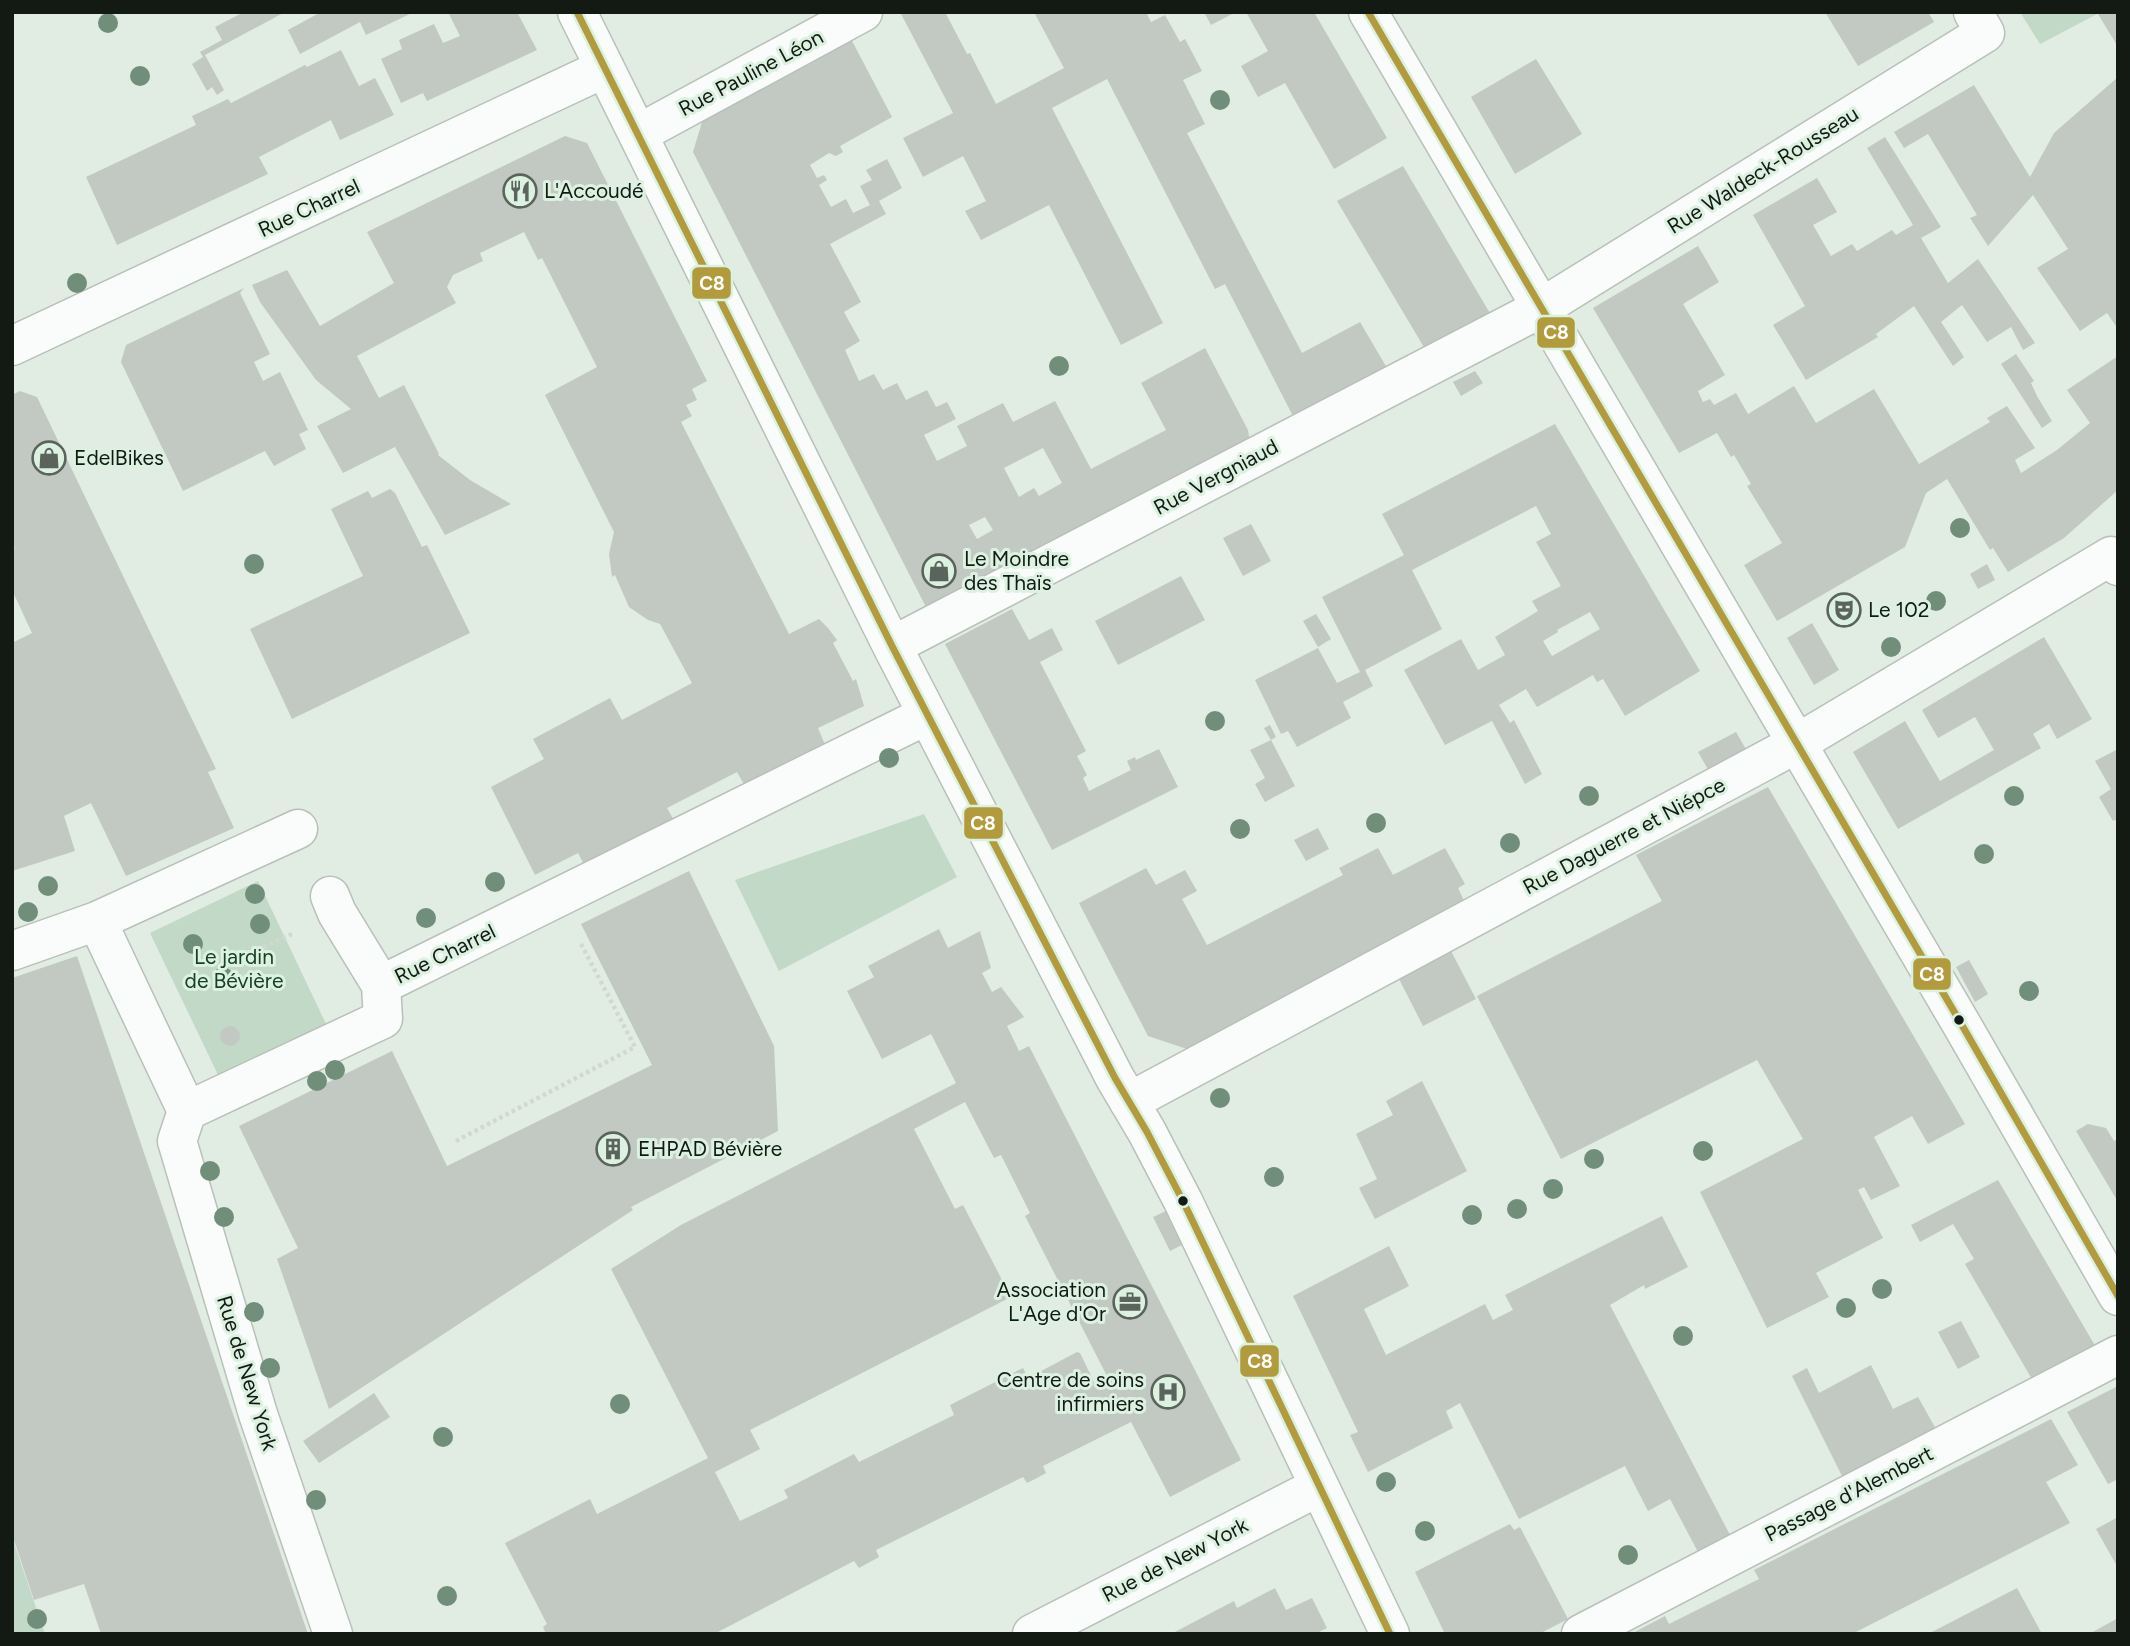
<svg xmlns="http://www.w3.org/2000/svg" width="2130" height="1646" font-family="Figtree,sans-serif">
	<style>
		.green { fill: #c1d9c6 }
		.building { fill: #c1c9c2; fill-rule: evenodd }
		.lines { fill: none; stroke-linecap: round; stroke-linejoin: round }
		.minor-casing { stroke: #b8c0b9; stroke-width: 41 }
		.path { stroke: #d3d7d4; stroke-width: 4.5; stroke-dasharray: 3.5 3.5; stroke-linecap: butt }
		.minor { stroke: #fafcfb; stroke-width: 38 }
		.bus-1-casing { stroke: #dcf1e0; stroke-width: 12 }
		.bus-1 { stroke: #b19b3c; stroke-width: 7 }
		.tree { fill: #718e7a }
		.bus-dot { fill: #131a14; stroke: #dcf1e0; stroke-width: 2.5 }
		.labels { text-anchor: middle; stroke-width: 6; stroke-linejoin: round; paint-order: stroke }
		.street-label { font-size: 21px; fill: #131a14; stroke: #dcf1e0 }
		.poi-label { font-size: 21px; fill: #131a14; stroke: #dcf1e0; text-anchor: start }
		.park-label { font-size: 21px; fill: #164125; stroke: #dcf1e0 }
		.line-badge { stroke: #dcf1e0; stroke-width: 2.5 }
		.badge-label { font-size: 19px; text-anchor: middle; font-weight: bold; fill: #fff }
	</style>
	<rect width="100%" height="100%" fill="#e1ece3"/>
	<path class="green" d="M 2020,12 L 2101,12 L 2040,44 Z
		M 924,814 L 957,877 L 779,971 L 735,880 Z
		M 258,881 L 327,1026 L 220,1079 L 150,933 Z
		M 12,1537 L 45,1634 L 12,1634 Z"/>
	<path class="building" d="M 244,12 L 285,12 L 205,55 L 224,90 L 217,95 L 212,87 L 207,91 L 192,64 L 203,57 L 200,52 L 222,40 L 215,27 Z
		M 321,12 L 414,12 L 366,35 L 360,22 L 300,54 L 288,30 Z
		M 448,12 L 517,12 L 537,50 L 427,101 L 423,93 L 401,103 L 381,59 L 402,49 L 399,40 L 434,24 L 443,43 L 460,36 Z
		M 900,12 L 945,12 L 967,54 L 970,53 L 996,104 L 1064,68 L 1034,12 L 1146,12 L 1151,22 L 1165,15 L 1180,42 L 1185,39 L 1202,71 L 1183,80 L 1205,124 L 1187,133 L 1302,353 L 1360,322 L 1387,368 L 1294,418 L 1225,284 L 1215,289 L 1107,79 L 1052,108 L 1163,323 L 1121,345 L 1049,205 L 981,240 L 965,211 L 986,201 L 963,156 L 923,177 L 903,138 L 953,113 Z
		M 1204,12 L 1236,12 L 1211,25 Z
		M 1246,12 L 1314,12 L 1387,138 L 1334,169 L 1285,83 L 1258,97 L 1241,66 L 1268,51 Z
		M 1825,12 L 1928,12 L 1934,22 L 1858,66 Z
		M 2101,12 L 2118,12 L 2118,47 L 2098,14 Z
		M 850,37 L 892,117 L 840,146 L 843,152 L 836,156 L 829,153 L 810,165 L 817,178 L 824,175 L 827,180 L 819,185 L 831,207 L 846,199 L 853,213 L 870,205 L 860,186 L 872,180 L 866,170 L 887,159 L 902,188 L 879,201 L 886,214 L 830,244 L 861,302 L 844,312 L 860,341 L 845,350 L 859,381 L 874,374 L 883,390 L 897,383 L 906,400 L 927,390 L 936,407 L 947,402 L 956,419 L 924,435 L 937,461 L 967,446 L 957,426 L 1003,403 L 1013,422 L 1055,401 L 1091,469 L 1166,430 L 1141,383 L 1205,348 L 1248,430 L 1249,436 L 1249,440 L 926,607 L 693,152 L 705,112 ZM 1043,448 L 1062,483 L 1039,496 L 1034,488 L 1019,497 L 1004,468 ZM 985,517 L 993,530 L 977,539 L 969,525 Z
		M 341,50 L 359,86 L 375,78 L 394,115 L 340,140 L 331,120 L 259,157 L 268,174 L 117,245 L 86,177 L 196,125 L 192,116 L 228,99 L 231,103 L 305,65 L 307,67 Z
		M 1536,59 L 1582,134 L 1515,174 L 1471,97 Z
		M 2118,77 L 2118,329 L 2107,313 L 2080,331 L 2037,268 L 2068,249 L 2033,195 L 1988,246 L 1970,218 L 1977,215 L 1928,134 L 1904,148 L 1894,132 L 1974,85 L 2030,177 L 2054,133 Z
		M 565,136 L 587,143 L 707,381 L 692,389 L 697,400 L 686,405 L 692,416 L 681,422 L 789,634 L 819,619 L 828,628 L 837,640 L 833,643 L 853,681 L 856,679 L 864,706 L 818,728 L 826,747 L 746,788 L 737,772 L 667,808 L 675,822 L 586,868 L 578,853 L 535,875 L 491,787 L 544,759 L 533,739 L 610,698 L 622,720 L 692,683 L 660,624 L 648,620 L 629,607 L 615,575 L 612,577 L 609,554 L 614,532 L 545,395 L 597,367 L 542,258 L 538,260 L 524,232 L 480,253 L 483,261 L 453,275 L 447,287 L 456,303 L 357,356 L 379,398 L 404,385 L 439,454 L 438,455 L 470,480 L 511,504 L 445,535 L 395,447 L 343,473 L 317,426 L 351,409 L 316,380 L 260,302 L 252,285 L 287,270 L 320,326 L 394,283 L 367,232 Z
		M 1885,137 L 1941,227 L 1921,238 L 1948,283 L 1978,259 L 2035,343 L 2023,350 L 2011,327 L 1987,342 L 1962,305 L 1941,322 L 1964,357 L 1953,366 L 1914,306 L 1876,334 L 1878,337 L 1806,380 L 1773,325 L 1805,306 L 1753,215 L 1817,178 L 1837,212 L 1813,225 L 1831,256 L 1852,244 L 1857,251 L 1892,230 L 1896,235 L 1913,225 L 1867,148 Z
		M 1403,166 L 1491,315 L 1425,349 L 1337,201 Z
		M 1698,246 L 1719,282 L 1683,304 L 1725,375 L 1698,391 L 1703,402 L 1710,399 L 1714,405 L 1736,393 L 1748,414 L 1794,386 L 1816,423 L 1874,389 L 1919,464 L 1990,422 L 1987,418 L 2007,406 L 2035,448 L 2015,460 L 2021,473 L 2057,450 L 2090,423 L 2067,390 L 2118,356 L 2118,490 L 2064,538 L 2008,572 L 1993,548 L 1990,550 L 1947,479 L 1926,493 L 1905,547 L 1777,621 L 1744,565 L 1782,543 L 1747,486 L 1751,484 L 1734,455 L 1731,457 L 1717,433 L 1679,453 L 1593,308 Z
		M 244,288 L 240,293 L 270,354 L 254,362 L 263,381 L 280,372 L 308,430 L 299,434 L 306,449 L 274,466 L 265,451 L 183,491 L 121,362 L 126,345 Z
		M 2016,354 L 2034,381 L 2031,383 L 2037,396 L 2052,421 L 2042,428 L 2001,364 Z
		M 1475,371 L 1483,383 L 1461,396 L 1453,382 Z
		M 20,391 L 37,397 L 216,769 L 208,772 L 234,828 L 126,876 L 91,803 L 64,816 L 75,851 L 12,871 L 12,643 L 32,633 L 12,590 L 12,550 L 15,549 L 12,543 L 12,395 Z
		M 1555,424 L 1700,671 L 1625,716 L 1603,679 L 1597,682 L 1593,675 L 1537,707 L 1526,689 L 1499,705 L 1510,723 L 1514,720 L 1542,774 L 1525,784 L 1492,721 L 1445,745 L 1404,670 L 1461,639 L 1478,670 L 1505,655 L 1495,637 L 1538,611 L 1532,601 L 1561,586 L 1536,542 L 1551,534 L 1536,506 L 1412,570 L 1442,629 L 1365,670 L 1373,686 L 1343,702 L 1351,718 L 1297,747 L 1288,731 L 1281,734 L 1255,680 L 1318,648 L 1337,683 L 1360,672 L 1322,597 L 1404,555 L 1382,514 ZM 1590,612 L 1600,629 L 1552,656 L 1543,641 L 1558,632 L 1557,630 Z
		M 390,489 L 395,493 L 422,547 L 427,545 L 470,633 L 292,719 L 250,629 L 363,576 L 331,509 L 368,491 L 372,498 Z
		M 1251,524 L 1271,561 L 1243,576 L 1223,538 Z
		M 1987,564 L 1995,580 L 1978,589 L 1970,574 Z
		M 1181,576 L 1205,620 L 1118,665 L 1095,621 Z
		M 1012,609 L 1029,640 L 1052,628 L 1063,650 L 1040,662 L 1086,751 L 1077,756 L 1087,775 L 1083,778 L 1089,791 L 1131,770 L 1127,761 L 1135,757 L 1136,760 L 1159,749 L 1178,787 L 1052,850 L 945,644 Z
		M 1316,614 L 1331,639 L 1318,647 L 1303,621 Z
		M 1812,623 L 1839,670 L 1814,685 L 1787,638 Z
		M 2044,637 L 2092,719 L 2057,739 L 2049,724 L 2033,734 L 2041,748 L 1898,829 L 1853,752 L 1905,721 L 1940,781 L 1994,750 L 1975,717 L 1938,738 L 1922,710 Z
		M 1270,725 L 1276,737 L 1271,740 L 1264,728 Z
		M 1736,732 L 1751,758 L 1713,778 L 1698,752 Z
		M 1271,740 L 1295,786 L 1265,802 L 1255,784 L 1265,778 L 1250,750 Z
		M 2118,749 L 2118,819 L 2113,821 L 2099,797 L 2111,789 L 2095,761 Z
		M 1768,787 L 1965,1124 L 1928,1144 L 1912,1116 L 1874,1137 L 1900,1186 L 1871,1200 L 1864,1187 L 1858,1190 L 1883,1238 L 1816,1273 L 1829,1297 L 1767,1328 L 1700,1192 L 1803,1139 L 1757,1060 L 1561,1159 L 1477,996 L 1662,901 L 1636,855 Z
		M 1318,828 L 1329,849 L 1306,861 L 1294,840 Z
		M 1378,848 L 1393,875 L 1445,848 L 1465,884 L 1458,888 L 1466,905 L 1187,1049 L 1148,1036 L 1079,903 L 1146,868 L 1156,885 L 1185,870 L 1197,891 L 1182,899 L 1207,945 L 1343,875 L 1339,868 Z
		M 689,871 L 774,1046 L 778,1131 L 631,1207 L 633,1210 L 329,1409 L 277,1259 L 298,1248 L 239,1126 L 392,1051 L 447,1166 L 652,1065 L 581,924 Z
		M 939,929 L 948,948 L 980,931 L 991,968 L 982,973 L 992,992 L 1001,987 L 1024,1017 L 1007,1026 L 1019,1051 L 1029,1046 L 1241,1460 L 1170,1497 L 1131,1422 L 1043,1466 L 1046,1473 L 1037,1478 L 1027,1483 L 1023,1477 L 876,1550 L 879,1557 L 859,1568 L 854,1561 L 714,1634 L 546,1634 L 543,1627 L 547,1624 L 505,1543 L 590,1499 L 597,1514 L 708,1458 L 611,1269 L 681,1225 L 956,1083 L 931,1034 L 882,1059 L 847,991 L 874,977 L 868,966 ZM 965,1102 L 994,1158 L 1001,1155 L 1030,1213 L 1025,1216 L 1108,1378 L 1095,1384 L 1080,1353 L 1077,1352 L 1028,1378 L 1023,1368 L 950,1405 L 954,1415 L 859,1462 L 854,1454 L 784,1490 L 788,1498 L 740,1521 L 715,1472 L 760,1449 L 750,1430 L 1011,1297 L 963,1205 L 955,1209 L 914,1129 Z
		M 1451,951 L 1476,999 L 1423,1026 L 1398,977 Z
		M 77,956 L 187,1279 L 308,1634 L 101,1634 L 84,1584 L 34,1600 L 16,1546 L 12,1536 L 12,978 Z
		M 1969,960 L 1988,994 L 1975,1002 L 1956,967 Z
		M220 1036a10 10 0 1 1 20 0a10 10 0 1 1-20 0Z
		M 1422,1081 L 1467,1171 L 1375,1219 L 1359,1188 L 1377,1179 L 1356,1134 L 1393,1115 L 1386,1101 Z
		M 2088,1124 L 2106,1128 L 2114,1141 L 2118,1139 L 2118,1202 L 2076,1131 Z
		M 1998,1180 L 2097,1349 L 2033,1381 L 1965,1264 L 1974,1259 L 1953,1224 L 1920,1242 L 1911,1225 Z
		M 1168,1210 L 1184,1244 L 1170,1251 L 1153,1217 Z
		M 1662,1216 L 1688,1267 L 1645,1289 L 1644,1285 L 1610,1305 L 1730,1535 L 1698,1552 L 1670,1499 L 1648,1511 L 1625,1466 L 1519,1519 L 1460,1403 L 1446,1411 L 1453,1428 L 1368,1472 L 1350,1435 L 1358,1432 L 1293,1296 L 1389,1246 L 1409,1286 L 1364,1309 L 1386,1355 L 1485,1304 L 1493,1320 L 1513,1310 L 1505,1295 Z
		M 1961,1321 L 1980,1357 L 1958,1369 L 1938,1332 Z
		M 1871,1365 L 1893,1409 L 1918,1397 L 1937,1431 L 1843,1478 L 1792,1376 L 1807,1368 L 1819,1393 Z
		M 2118,1386 L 2118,1479 L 2108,1484 L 2067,1412 Z
		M 374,1393 L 390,1417 L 319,1463 L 303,1441 Z
		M 2051,1419 L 2078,1465 L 2046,1482 L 2070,1523 L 1852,1634 L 1631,1634 L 1665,1616 L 1669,1624 L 1759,1579 L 1754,1570 Z
		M 2118,1517 L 2118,1568 L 2096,1529 Z
		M 1510,1524 L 1514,1530 L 1520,1527 L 1568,1619 L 1539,1634 L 1445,1634 L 1415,1572 Z
		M 1275,1588 L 1286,1610 L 1312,1598 L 1327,1628 L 1319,1632 L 1320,1634 L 1171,1634 L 1234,1601 L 1237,1608 Z
		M 2017,1588 L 2042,1634 L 1928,1634 Z
		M 2118,1618 L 2118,1634 L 2089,1634 Z"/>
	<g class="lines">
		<defs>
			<path id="minor" d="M 577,12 L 892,646 L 1115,1078 L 1147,1132 L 1183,1201 L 1390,1634
				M 1368,12 L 1959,1020 L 2118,1296
				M 638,134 L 863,12
				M 12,346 L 605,68
				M 892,646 L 1541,308 L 1985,33 L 1973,12
				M 330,896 L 337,913 L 381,985
				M 97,921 L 298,829
				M 12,951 L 97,921 L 187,1111 L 383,1019 L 381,985 L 927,715
				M 1129,1102 L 1796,744 L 2111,556 L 2118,566
				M 187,1111 L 177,1141 L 258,1414 L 333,1634
				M 1032,1634 L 1318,1487
				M 1581,1634 L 2118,1355"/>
		</defs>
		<use href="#minor" class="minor-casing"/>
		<path class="path" d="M 238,959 L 292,934
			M 456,1141 L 635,1047 L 580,942"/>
		<use href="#minor" class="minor"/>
		<defs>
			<path id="bus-1" d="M 577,12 L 892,646 L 1115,1078 L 1147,1132 L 1183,1201 L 1390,1634
				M 1368,12 L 1959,1020 L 2118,1296"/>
		</defs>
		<use href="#bus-1" class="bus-1-casing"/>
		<use href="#bus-1" class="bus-1"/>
	</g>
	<g class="tree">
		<circle cx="108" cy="23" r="10"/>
		<circle cx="140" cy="76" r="10"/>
		<circle cx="1220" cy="100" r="10"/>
		<circle cx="77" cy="283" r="10"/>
		<circle cx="1059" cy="366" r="10"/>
		<circle cx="1960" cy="528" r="10"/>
		<circle cx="254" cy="564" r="10"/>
		<circle cx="1936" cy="601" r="10"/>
		<circle cx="1891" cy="647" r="10"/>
		<circle cx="1215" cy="721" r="10"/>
		<circle cx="889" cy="758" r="10"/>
		<circle cx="1589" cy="796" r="10"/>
		<circle cx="2014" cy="796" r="10"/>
		<circle cx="1376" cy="823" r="10"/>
		<circle cx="1240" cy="829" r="10"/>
		<circle cx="1510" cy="843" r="10"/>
		<circle cx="1984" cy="854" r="10"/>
		<circle cx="495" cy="882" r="10"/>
		<circle cx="48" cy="886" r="10"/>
		<circle cx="255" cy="894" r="10"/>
		<circle cx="28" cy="912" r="10"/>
		<circle cx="426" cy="918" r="10"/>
		<circle cx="260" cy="924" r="10"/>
		<circle cx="193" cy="944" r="10"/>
		<circle cx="223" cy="977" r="10"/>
		<circle cx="2029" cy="991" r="10"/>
		<circle cx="335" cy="1070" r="10"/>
		<circle cx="317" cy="1081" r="10"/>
		<circle cx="1220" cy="1098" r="10"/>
		<circle cx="1703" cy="1151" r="10"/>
		<circle cx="1594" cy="1159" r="10"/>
		<circle cx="210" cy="1171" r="10"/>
		<circle cx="1274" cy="1177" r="10"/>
		<circle cx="1553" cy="1189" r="10"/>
		<circle cx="1517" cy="1209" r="10"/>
		<circle cx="1472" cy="1215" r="10"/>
		<circle cx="224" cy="1217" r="10"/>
		<circle cx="1882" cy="1289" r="10"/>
		<circle cx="1846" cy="1308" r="10"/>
		<circle cx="254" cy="1312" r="10"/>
		<circle cx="1683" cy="1336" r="10"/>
		<circle cx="270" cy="1368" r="10"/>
		<circle cx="620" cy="1404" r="10"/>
		<circle cx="443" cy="1437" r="10"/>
		<circle cx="1386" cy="1482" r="10"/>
		<circle cx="316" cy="1500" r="10"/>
		<circle cx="1425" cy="1531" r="10"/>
		<circle cx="1628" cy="1555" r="10"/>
		<circle cx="447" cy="1596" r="10"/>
		<circle cx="37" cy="1619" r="10"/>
	</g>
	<defs>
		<symbol id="restaurant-ring" viewBox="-11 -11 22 22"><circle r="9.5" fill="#dcf1e0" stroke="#5b645c" stroke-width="1.5"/><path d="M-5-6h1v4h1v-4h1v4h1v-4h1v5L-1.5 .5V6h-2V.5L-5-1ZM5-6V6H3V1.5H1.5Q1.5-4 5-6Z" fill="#5b645c"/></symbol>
		<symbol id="shop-ring" viewBox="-11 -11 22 22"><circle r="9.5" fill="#dcf1e0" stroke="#5b645c" stroke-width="1.5"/><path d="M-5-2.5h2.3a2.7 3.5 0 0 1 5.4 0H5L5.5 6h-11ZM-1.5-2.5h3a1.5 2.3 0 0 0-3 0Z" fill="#5b645c"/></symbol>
		<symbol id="theatre-ring" viewBox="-11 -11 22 22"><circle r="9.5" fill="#dcf1e0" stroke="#5b645c" stroke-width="1.5"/><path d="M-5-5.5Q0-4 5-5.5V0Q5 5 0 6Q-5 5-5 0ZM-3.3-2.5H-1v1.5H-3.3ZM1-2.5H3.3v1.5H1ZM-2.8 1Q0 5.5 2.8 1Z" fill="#5b645c"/></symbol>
		<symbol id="building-ring" viewBox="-11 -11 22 22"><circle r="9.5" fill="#dcf1e0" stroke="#5b645c" stroke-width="1.5"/><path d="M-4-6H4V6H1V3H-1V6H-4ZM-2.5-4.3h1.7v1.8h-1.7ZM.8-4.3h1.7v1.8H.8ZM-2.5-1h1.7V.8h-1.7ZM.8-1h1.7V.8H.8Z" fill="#5b645c"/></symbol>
		<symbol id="office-ring" viewBox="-11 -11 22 22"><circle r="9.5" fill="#dcf1e0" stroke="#5b645c" stroke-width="1.5"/><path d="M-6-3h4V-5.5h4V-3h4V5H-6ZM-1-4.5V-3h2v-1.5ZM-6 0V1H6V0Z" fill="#5b645c"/></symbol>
		<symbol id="hospital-ring" viewBox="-11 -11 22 22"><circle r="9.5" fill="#dcf1e0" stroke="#5b645c" stroke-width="1.5"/><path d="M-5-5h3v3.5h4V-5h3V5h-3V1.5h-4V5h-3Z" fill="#5b645c"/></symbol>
	</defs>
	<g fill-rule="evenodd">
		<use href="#restaurant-ring" x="501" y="172" width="38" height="38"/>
		<use href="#shop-ring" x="30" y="439" width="38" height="38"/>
		<use href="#shop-ring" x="920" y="552" width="38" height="38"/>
		<use href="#theatre-ring" x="1825" y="591" width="38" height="38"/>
		<use href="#building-ring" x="594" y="1130" width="38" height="38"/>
		<use href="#office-ring" x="1111" y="1283" width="38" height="38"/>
		<use href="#hospital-ring" x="1149" y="1373" width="38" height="38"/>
	</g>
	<g class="bus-dot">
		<circle cx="1959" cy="1020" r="6"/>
		<circle cx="1183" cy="1201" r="6"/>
	</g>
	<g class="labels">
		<g class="street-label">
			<text transform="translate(751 73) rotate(-28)" y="7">Rue Pauline Léon</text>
			<text transform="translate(1763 170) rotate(-32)" y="7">Rue Waldeck-Rousseau</text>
			<text transform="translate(309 208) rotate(-25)" y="7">Rue Charrel</text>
			<text transform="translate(1216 477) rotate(-28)" y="7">Rue Vergniaud</text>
			<text transform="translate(1624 836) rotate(-28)" y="7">Rue Daguerre et Niépce</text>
			<text transform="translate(445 954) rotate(-26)" y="7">Rue Charrel</text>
			<text transform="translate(247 1373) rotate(73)" y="7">Rue de New York</text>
			<text transform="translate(1849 1494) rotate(-27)" y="7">Passage d'Alembert</text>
			<text transform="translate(1175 1560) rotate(-27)" y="7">Rue de New York</text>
		</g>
		<g class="poi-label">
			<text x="544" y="198">L'Accoudé</text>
			<text x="74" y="465">EdelBikes</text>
			<text x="964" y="566">Le Moindre<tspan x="964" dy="24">des Thaïs</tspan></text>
			<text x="1868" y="617">Le 102</text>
			<text x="638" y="1156">EHPAD Bévière</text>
			<text x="1106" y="1297" text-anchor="end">Association<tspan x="1106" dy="24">L'Age d'Or</tspan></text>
			<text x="1144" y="1387" text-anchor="end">Centre de soins<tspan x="1144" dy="24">infirmiers</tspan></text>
		</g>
		<g class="park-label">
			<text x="234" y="964">Le jardin<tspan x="234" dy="24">de Bévière</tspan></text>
		</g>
	</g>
	<g class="line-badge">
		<rect x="691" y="266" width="41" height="34" rx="7" fill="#b19b3c"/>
		<rect x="1536" y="316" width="40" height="33" rx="7" fill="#b19b3c"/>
		<rect x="963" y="806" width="41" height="34" rx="7" fill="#b19b3c"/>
		<rect x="1912" y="957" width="40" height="34" rx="7" fill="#b19b3c"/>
		<rect x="1239" y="1344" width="41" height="34" rx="7" fill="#b19b3c"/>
	</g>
	<g class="badge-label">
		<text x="712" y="290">C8</text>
		<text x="1556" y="339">C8</text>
		<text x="983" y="830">C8</text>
		<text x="1932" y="981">C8</text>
		<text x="1260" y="1368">C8</text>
	</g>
	<rect width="2130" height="1646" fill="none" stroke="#131a14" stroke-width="28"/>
</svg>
